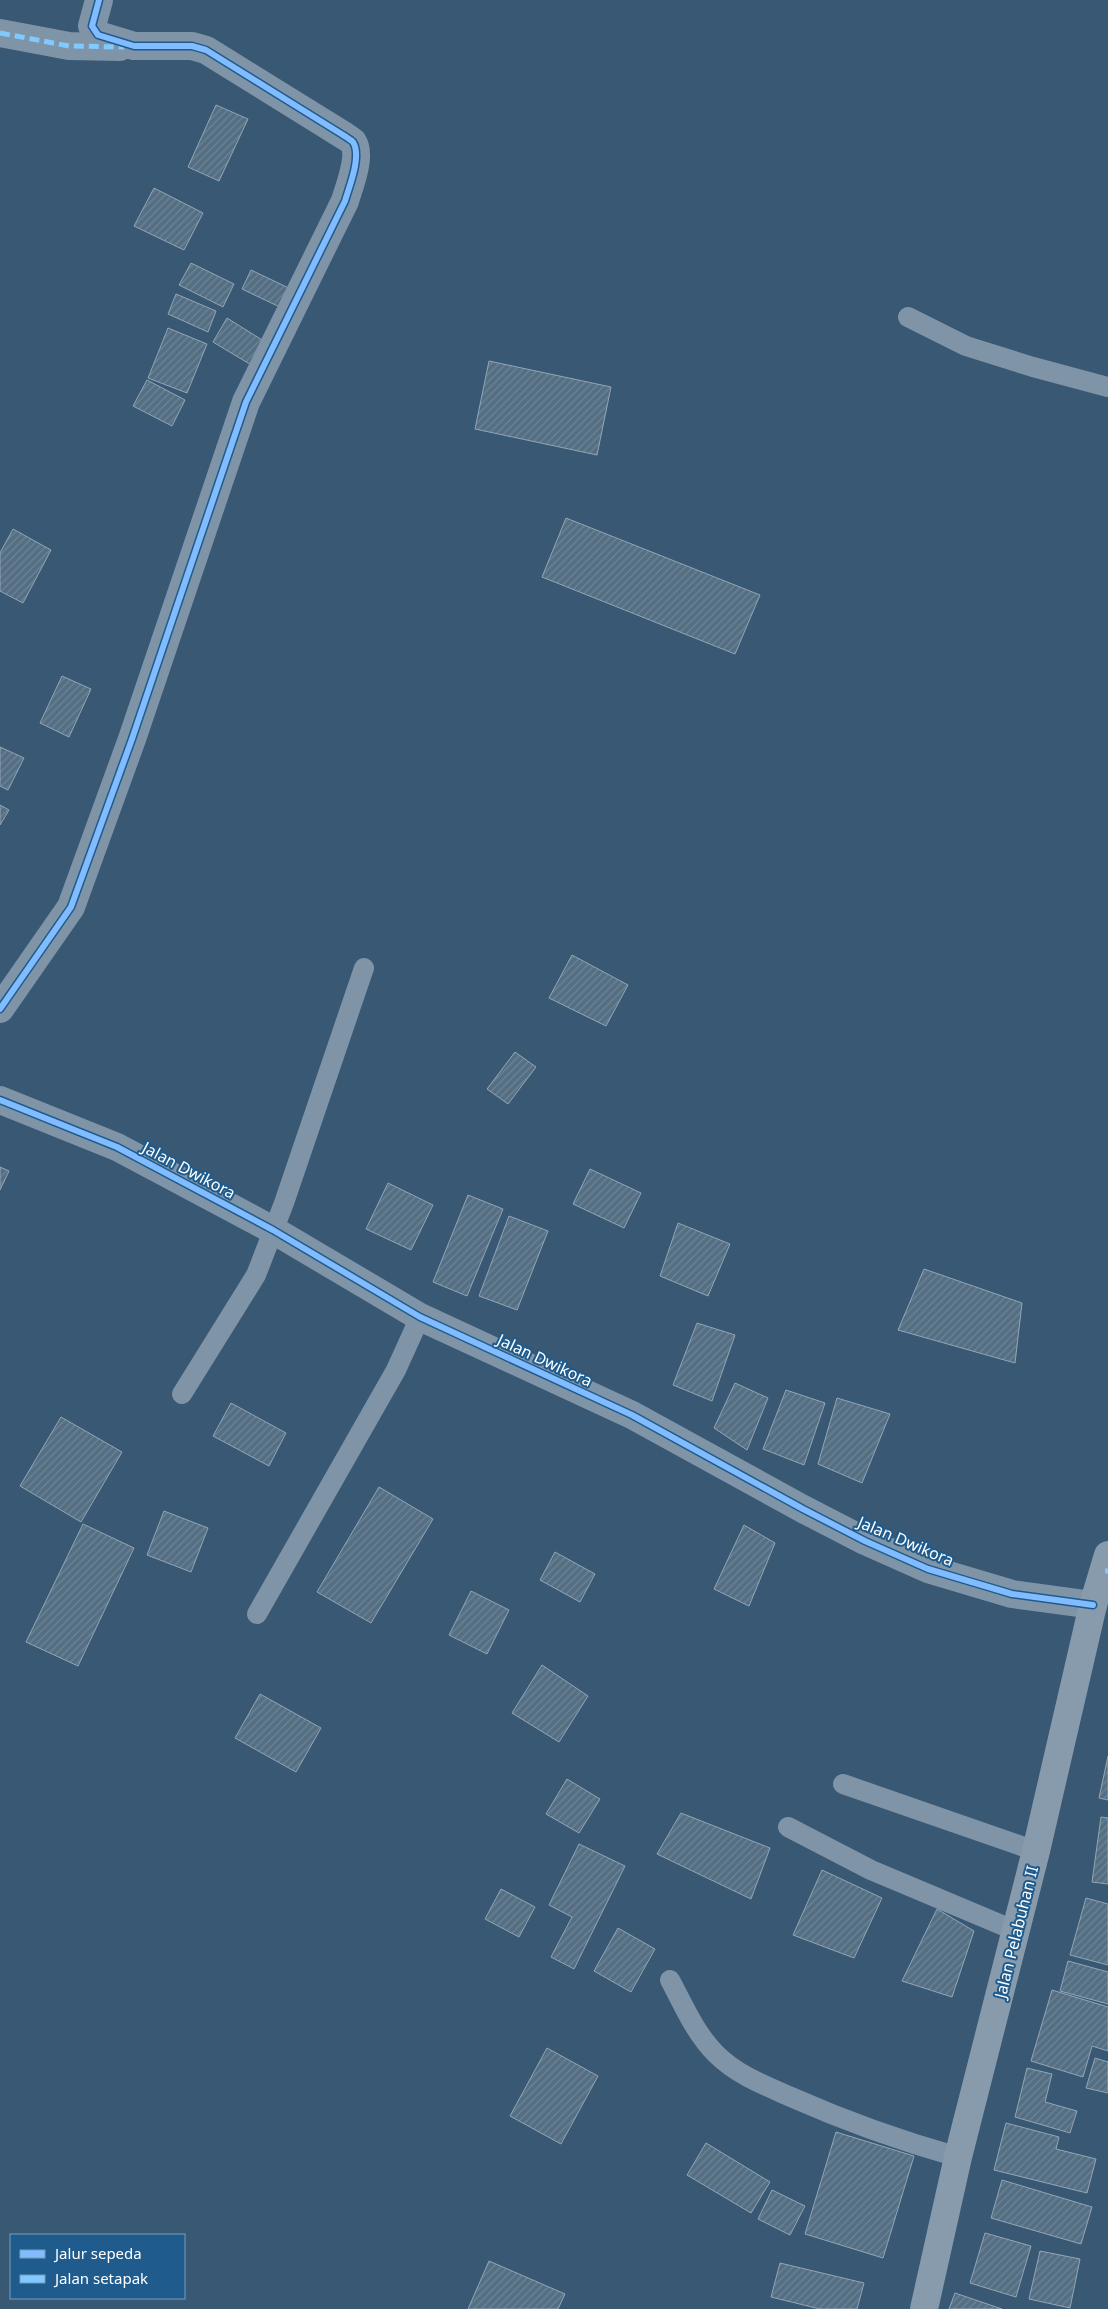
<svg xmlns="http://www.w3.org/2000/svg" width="1108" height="2309" font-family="'Noto Sans',sans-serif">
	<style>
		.building { fill: url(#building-hatch); stroke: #93a6b6 }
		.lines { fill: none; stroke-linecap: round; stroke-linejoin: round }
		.service { stroke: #7f94a7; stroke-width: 20 }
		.minor { stroke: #7f94a7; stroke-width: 28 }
		.secondary { stroke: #879bac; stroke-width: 28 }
		.quiet { stroke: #80caff; stroke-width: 5; stroke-dasharray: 10 5; stroke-linecap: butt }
		.cycleway-casing { stroke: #1f5b8c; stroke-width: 9 }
		.cycleway { stroke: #80bcff; stroke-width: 6 }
		.labels { text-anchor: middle; stroke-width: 4; stroke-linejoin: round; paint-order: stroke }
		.street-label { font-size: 16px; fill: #fff; stroke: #1f5b8c }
	</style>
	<defs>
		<pattern id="building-hatch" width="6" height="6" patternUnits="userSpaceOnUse" patternTransform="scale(1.25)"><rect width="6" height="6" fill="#546e83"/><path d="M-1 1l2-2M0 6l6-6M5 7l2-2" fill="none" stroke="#6e8496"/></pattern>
	</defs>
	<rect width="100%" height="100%" fill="#385874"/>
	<path class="building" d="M 216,105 L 248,119 L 219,181 L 188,167 Z
		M 154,188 L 203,213 L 184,250 L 134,226 Z
		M 191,263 L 234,284 L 223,307 L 179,285 Z
		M 251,270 L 295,291 L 286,310 L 242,289 Z
		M 176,294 L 216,311 L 208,332 L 168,314 Z
		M 227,318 L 267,343 L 253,366 L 213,342 Z
		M 168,328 L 207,344 L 187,393 L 148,378 Z
		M 489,361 L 611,387 L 597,455 L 475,429 Z
		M 147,380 L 185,400 L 172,426 L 133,406 Z
		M 566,518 L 760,595 L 735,654 L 542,577 Z
		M 13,529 L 51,550 L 23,603 L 0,591 L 0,553 Z
		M 62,676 L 91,689 L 69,737 L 40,723 Z
		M 0,747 L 24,758 L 8,790 L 0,786 Z
		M 0,805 L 9,810 L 0,825 Z
		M 572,955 L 628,985 L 606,1026 L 549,998 Z
		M 515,1052 L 536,1067 L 508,1104 L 487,1089 Z
		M 0,1167 L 9,1171 L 0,1190 Z
		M 590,1169 L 641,1193 L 624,1228 L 573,1204 Z
		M 388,1183 L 433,1205 L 411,1250 L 366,1229 Z
		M 468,1195 L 503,1209 L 467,1296 L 433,1282 Z
		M 509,1216 L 548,1231 L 517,1310 L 479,1296 Z
		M 678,1223 L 730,1244 L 708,1296 L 660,1276 Z
		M 924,1269 L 1022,1303 L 1015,1363 L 898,1330 Z
		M 697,1323 L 735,1335 L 712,1401 L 673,1385 Z
		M 735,1383 L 768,1398 L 747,1450 L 714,1428 Z
		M 786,1390 L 825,1403 L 804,1465 L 763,1449 Z
		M 837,1398 L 890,1414 L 862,1483 L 818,1464 Z
		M 231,1403 L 286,1433 L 269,1466 L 213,1436 Z
		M 61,1417 L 122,1452 L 81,1522 L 20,1486 Z
		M 379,1487 L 433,1519 L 371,1623 L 317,1592 Z
		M 164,1511 L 208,1528 L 191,1572 L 147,1555 Z
		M 83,1524 L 134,1548 L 78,1666 L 26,1642 Z
		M 744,1525 L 775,1543 L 749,1606 L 714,1589 Z
		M 555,1552 L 595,1574 L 580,1602 L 540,1580 Z
		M 471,1591 L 509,1610 L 487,1654 L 449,1635 Z
		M 542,1665 L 588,1696 L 559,1742 L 512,1713 Z
		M 260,1694 L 321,1728 L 296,1772 L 235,1738 Z
		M 1108,1756 L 1108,1800 L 1099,1798 Z
		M 567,1779 L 600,1799 L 579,1833 L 546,1814 Z
		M 681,1813 L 770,1848 L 751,1899 L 657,1854 Z
		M 1101,1817 L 1108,1818 L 1108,1884 L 1092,1882 Z
		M 579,1844 L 625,1866 L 574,1969 L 551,1957 L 572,1917 L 549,1905 Z
		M 822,1870 L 882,1898 L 854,1958 L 793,1935 Z
		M 501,1889 L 535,1907 L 519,1937 L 485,1919 Z
		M 1086,1898 L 1108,1904 L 1108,1965 L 1070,1955 Z
		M 937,1909 L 974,1931 L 952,1997 L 902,1981 Z
		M 618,1928 L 655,1949 L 631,1992 L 594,1971 Z
		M 1068,1961 L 1108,1972 L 1108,2004 L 1060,1991 Z
		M 1052,1990 L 1108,2007 L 1108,2051 L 1092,2046 L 1083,2077 L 1031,2061 Z
		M 547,2048 L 598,2076 L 561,2144 L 510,2116 Z
		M 1095,2058 L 1108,2062 L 1108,2093 L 1086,2088 Z
		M 1027,2068 L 1052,2074 L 1045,2102 L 1077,2111 L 1070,2133 L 1015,2117 Z
		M 1006,2123 L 1059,2137 L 1056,2149 L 1096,2159 L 1087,2193 L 994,2170 Z
		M 836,2132 L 914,2156 L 883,2258 L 805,2234 Z
		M 706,2143 L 770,2182 L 751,2213 L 687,2175 Z
		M 1002,2180 L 1092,2207 L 1081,2244 L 991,2218 Z
		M 772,2190 L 805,2206 L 790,2235 L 758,2219 Z
		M 985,2233 L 1031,2246 L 1016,2297 L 970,2283 Z
		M 1040,2251 L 1080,2259 L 1070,2308 L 1029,2299 Z
		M 489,2261 L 565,2294 L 558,2309 L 468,2309 Z
		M 780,2263 L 864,2283 L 857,2309 L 820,2309 L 771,2297 Z
		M 955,2293 L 1002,2309 L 949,2309 Z"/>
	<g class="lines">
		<path class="service" d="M 908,317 L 966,346 L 1033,367 L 1108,387
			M 182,1394 L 256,1275 L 284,1203 L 364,968
			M 257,1614 L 396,1370 L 420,1317
			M 843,1784 L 1036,1851
			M 788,1827 L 871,1870 L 1016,1931
			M 670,1980 C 684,2006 695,2033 716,2054 C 737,2075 764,2085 791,2097 C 845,2121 901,2141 958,2157"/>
		<path class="minor" d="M 0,33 L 69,46 L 120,47
			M 0,1009 L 71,907 L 132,739 L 246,402 L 345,201 C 349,187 362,156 353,142 C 351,140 346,137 343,135 L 206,50 L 192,46 L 134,46 L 98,35 L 92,26 L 99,0
			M 0,1100 L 117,1147 L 273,1230 L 420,1317 L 632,1415 L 803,1509 L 865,1541 L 928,1569 L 1012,1594 L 1093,1605"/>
		<path class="secondary" d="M 924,2309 L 958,2157 L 1036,1851 L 1093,1605 L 1108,1555"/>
		<path class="quiet" d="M 0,33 L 69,46 L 124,47
			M 1105,1571 L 1108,1571"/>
		<defs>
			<path id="cycleway" d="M 0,1009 L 71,907 L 132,739 L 246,402 L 345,201 C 349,187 362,156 353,142 C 351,140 346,137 343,135 L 206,50 L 192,46 L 134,46 L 98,35 L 92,26 L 99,0
				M 0,1100 L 117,1147 L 273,1230 L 420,1317 L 632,1415 L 803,1509 L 865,1541 L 928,1569 L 1012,1594 L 1093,1605"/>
		</defs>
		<use href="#cycleway" class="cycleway-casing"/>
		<use href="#cycleway" class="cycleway"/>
	</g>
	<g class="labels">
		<g class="street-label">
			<text transform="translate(189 1170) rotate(28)" y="6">Jalan Dwikora</text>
			<text transform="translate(545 1360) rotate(25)" y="6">Jalan Dwikora</text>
			<text transform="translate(906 1541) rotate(23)" y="6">Jalan Dwikora</text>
			<text transform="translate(1016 1932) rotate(-76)" y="6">Jalan Pelabuhan II</text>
		</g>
	</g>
	<rect x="10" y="2234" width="175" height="65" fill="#1f5b8c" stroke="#799dba"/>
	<rect x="20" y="2250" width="25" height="8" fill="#80bcff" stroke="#799dba"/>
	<text x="55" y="2259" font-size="15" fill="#ffffff">Jalur sepeda</text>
	<rect x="20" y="2275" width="25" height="8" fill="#80caff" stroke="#799dba"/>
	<text x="55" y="2284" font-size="15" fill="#ffffff">Jalan setapak</text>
</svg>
